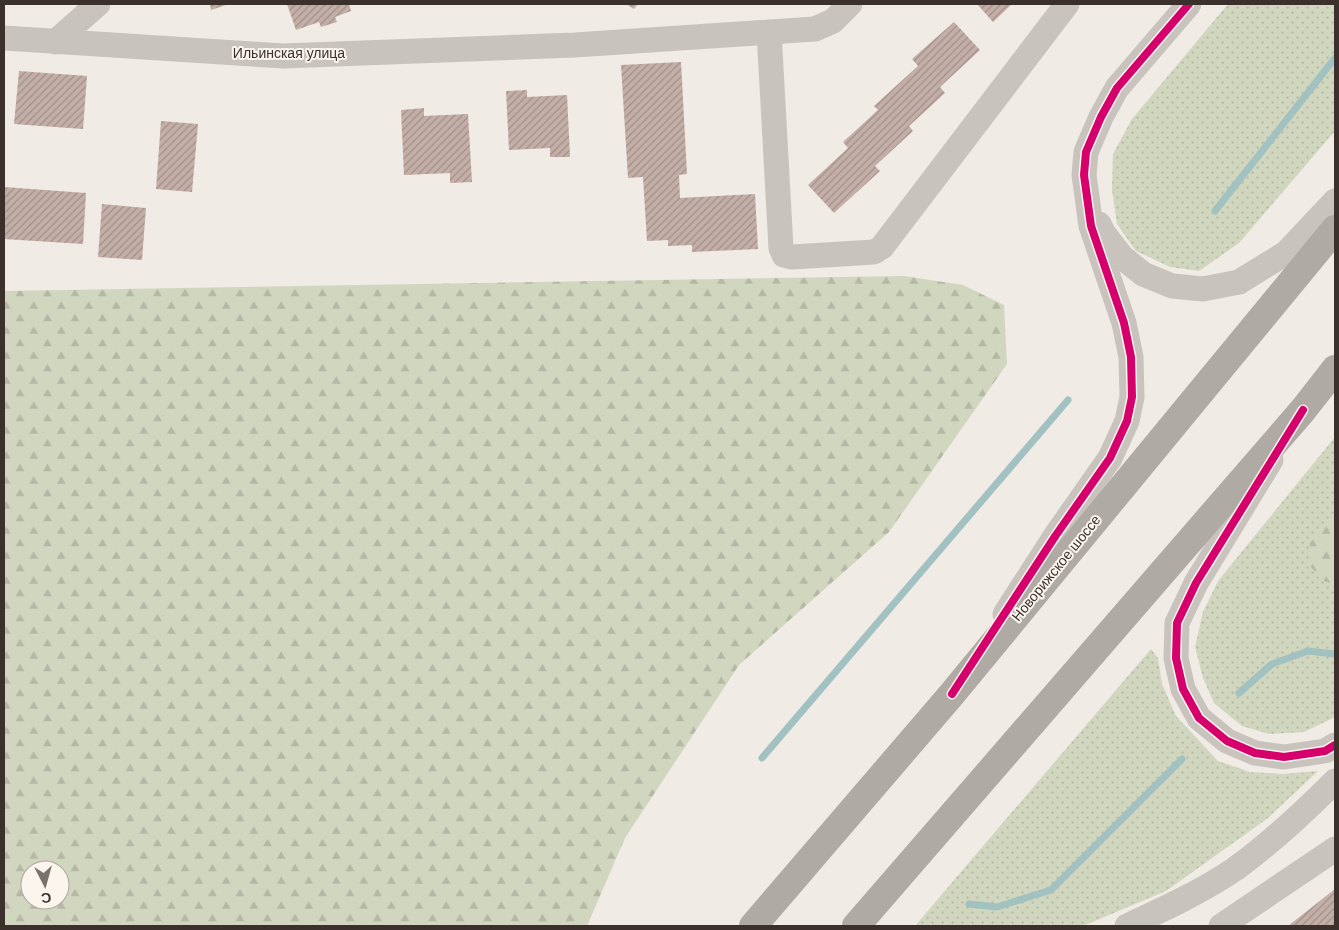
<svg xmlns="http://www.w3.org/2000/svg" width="1339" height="930" font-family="Helvetica,sans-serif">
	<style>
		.grass { fill: url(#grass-dots) }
		.forest { fill: url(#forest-firs); fill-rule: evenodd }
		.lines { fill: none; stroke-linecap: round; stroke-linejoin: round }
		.stream { stroke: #a1c2c1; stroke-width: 7 }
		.building { fill: url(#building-hatch) }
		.minor { stroke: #c9c3be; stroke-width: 25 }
		.highway { stroke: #afaaa4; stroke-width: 28 }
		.cycleway-casing { stroke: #fbf5ee; stroke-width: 11 }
		.cycleway { stroke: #d6006c; stroke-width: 8 }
		.labels { text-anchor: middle; stroke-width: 4; stroke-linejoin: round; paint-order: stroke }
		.street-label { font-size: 14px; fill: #3b302b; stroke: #fbf5ee }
	</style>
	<defs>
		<pattern id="grass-dots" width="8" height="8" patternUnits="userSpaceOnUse" patternTransform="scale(1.25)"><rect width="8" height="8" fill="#d1d6bf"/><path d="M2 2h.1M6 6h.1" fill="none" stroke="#b4b8a4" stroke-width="1.8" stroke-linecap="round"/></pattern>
		<pattern id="forest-firs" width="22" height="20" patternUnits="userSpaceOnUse" patternTransform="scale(1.25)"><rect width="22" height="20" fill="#d1d6bf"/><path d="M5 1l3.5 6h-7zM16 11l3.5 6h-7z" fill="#b4b8a4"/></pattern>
		<pattern id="building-hatch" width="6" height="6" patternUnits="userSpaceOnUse" patternTransform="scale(1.25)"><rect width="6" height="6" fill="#c3afa7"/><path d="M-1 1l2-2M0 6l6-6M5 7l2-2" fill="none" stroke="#a08f88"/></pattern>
	</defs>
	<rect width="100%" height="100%" fill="#f0ebe5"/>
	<path class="grass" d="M 1228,4 L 1335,4 L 1335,131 L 1239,243 L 1199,271 L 1170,267 L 1136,251 L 1117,224 L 1112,190 L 1113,154 L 1132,119 Z
		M 1335,437 L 1335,519 L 1325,525 L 1324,581 L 1335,585 L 1335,717 L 1304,732 L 1269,734 L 1242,726 L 1214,703 L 1203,678 L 1195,647 L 1203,612 L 1218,581 Z
		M 1151,649 L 1158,658 L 1162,684 L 1176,716 L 1218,761 L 1250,772 L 1283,774 L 1318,771 L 1268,818 L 1166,891 L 1083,926 L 915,926 Z"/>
	<path class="forest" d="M 904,276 L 963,285 L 1004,305 L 1007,364 L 889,532 L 739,665 L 625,838 L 587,926 L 4,926 L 4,291 ZM 30,870 L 60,870 L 60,900 L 30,900 Z
		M 1335,519 L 1335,585 L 1324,581 L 1309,565 L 1310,543 L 1325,525 Z"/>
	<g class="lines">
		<path class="stream" d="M 1215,211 L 1335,58
			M 1239,693 L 1272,664 L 1308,651 L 1335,654
			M 762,758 L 1068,400
			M 969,904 L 997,907 L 1051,890 L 1182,759"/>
	</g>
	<path class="building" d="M 210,4 L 229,4 L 211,10 Z
		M 287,4 L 349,4 L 351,11 L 335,17 L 337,22 L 321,27 L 319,22 L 296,30 Z
		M 626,4 L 638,4 L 634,9 Z
		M 977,4 L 1012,4 L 993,22 Z
		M 954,22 L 980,50 L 940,87 L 945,93 L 909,126 L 913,131 L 875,166 L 880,171 L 834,213 L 808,185 L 848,148 L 843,142 L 878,110 L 874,106 L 918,66 L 912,59 Z
		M 681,62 L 687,174 L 679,175 L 680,198 L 755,194 L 758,249 L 692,252 L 692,245 L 668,246 L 668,240 L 647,241 L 643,177 L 628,178 L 621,65 Z
		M 19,71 L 87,76 L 83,129 L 14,124 Z
		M 527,90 L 527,97 L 567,95 L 570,157 L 550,157 L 550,148 L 509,150 L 506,91 Z
		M 424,108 L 424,116 L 468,114 L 472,182 L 450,183 L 450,173 L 404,175 L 401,110 Z
		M 161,121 L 198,124 L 192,192 L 156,189 Z
		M 4,187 L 86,193 L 83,244 L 4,239 Z
		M 102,204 L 146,208 L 142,260 L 98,257 Z
		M 1335,889 L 1335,926 L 1288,926 Z"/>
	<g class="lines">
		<path class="minor" d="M 769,32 L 781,248 L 784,255 L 792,257 L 874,252 L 882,247 L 1067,4
			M 4,38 L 283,56 L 575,45 L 815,29 L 833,21 L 850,4
			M 55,42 L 98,4
			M 1099,224 L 1104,234 L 1122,257 L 1143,274 L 1172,286 L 1203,289 L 1239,282 L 1286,253 L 1335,201
			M 1271,460 L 1196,583 L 1177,623 L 1176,658 L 1183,689 L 1199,718 L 1227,741 L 1255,753 L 1284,757 L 1325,751 L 1335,745
			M 1005,614 L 1056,535 L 1110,458 L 1127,421 L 1132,397 L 1131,357 L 1124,323 L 1091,226 L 1084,175 L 1086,152 L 1101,117 L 1117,88 L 1189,4
			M 1127,926 C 1164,909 1201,892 1235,869 C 1271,843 1304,812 1335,781
			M 1221,926 L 1335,849"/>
		<path class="highway" d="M 753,926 L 952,694 L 1335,229
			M 856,926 L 1303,410 L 1335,369"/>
		<defs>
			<path id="cycleway" d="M 1303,410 L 1196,583 L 1177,623 L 1176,658 L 1183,689 L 1199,718 L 1227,741 L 1255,753 L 1284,757 L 1325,751 L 1335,745
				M 952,694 L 1056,535 L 1110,458 L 1127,421 L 1132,397 L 1131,357 L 1124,323 L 1091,226 L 1084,175 L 1086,152 L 1101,117 L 1117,88 L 1189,4"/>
		</defs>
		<use href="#cycleway" class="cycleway-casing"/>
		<use href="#cycleway" class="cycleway"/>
	</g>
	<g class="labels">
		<g class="street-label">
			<text x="289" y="58">Ильинская улица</text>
			<text transform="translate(1056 568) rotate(-51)" y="5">Новорижское шоссе</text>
		</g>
	</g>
	<rect width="1339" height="930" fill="none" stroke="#3b302b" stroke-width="10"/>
	<g transform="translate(45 885) rotate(174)"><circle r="24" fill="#fbf5ee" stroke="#aea6a0"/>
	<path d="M0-4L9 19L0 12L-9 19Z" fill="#7a716c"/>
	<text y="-8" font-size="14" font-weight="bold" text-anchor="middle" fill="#3b302b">С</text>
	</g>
</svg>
